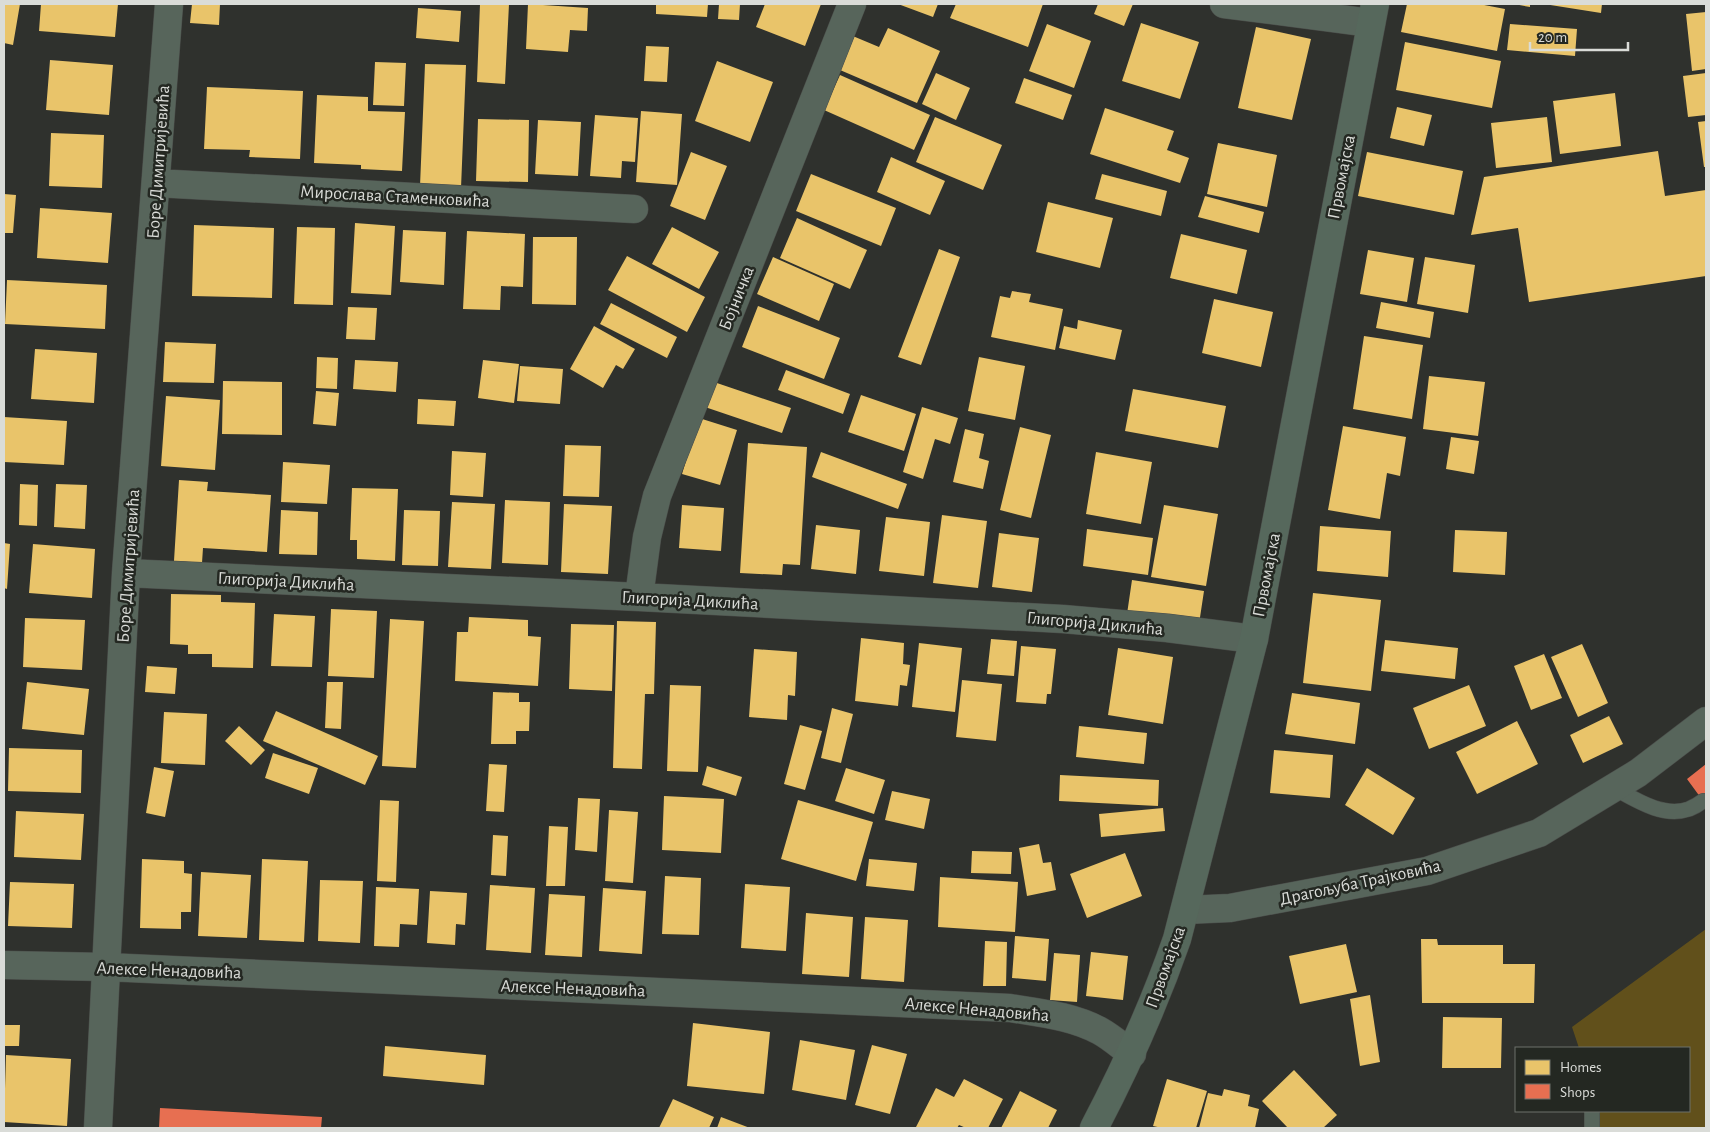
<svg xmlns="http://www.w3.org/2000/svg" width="1710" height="1132" font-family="'Alegreya Sans',sans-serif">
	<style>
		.green { fill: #61501b }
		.homes { fill: #e9c46a }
		.shops { fill: #e76f51 }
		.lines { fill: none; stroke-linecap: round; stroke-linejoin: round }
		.service-casing { stroke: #4a4c49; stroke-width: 16 }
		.minor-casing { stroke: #4a4c49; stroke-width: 29 }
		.secondary-casing { stroke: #4a4c49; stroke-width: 29 }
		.service { stroke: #57655b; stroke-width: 15 }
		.minor { stroke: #57655b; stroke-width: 28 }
		.secondary { stroke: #56685c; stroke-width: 28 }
		.labels { text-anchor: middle; stroke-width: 5; stroke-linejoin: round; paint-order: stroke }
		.street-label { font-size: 18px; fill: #dadcd8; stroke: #242822 }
	</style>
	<rect width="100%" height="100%" fill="#2f312d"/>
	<path class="green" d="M 1706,929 L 1706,1128 L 1592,1128 L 1592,1111 L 1689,1111 L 1689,1048 L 1579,1048 L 1572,1027 Z"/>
	<path class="homes" d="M 4,4 L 20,4 L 13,45 L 4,43 Z
		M 41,4 L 118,4 L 115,37 L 39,31 Z
		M 192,4 L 220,4 L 219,25 L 190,23 Z
		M 480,4 L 509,4 L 505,84 L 477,82 Z
		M 528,4 L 588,8 L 587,31 L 570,30 L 568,52 L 526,49 Z
		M 656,4 L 708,4 L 707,17 L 656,14 Z
		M 719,4 L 740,4 L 739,20 L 718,19 Z
		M 765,4 L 821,4 L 805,46 L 756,27 Z
		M 898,4 L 938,4 L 933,17 Z
		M 956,4 L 1043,4 L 1028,47 L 950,18 Z
		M 1098,4 L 1133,4 L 1124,26 L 1094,14 Z
		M 1407,4 L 1479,4 L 1505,9 L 1497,51 L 1401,32 Z
		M 1514,4 L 1530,4 L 1530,7 Z
		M 1544,4 L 1602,4 L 1601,13 Z
		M 418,8 L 461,11 L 459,42 L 416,38 Z
		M 1706,12 L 1706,69 L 1692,71 L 1686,14 Z
		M 1141,23 L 1199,42 L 1180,99 L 1122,81 Z
		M 1047,24 L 1091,41 L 1074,88 L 1029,71 Z
		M 1510,24 L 1577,29 L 1575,56 L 1507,50 Z
		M 1256,27 L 1311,39 L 1292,120 L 1238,108 Z
		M 888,28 L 940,51 L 917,103 L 833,67 L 848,34 L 879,47 Z
		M 1405,42 L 1501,61 L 1492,108 L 1396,90 Z
		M 646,46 L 669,47 L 667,82 L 644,81 Z
		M 50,60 L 113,65 L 109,115 L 46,110 Z
		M 717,61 L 773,82 L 750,142 L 695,121 Z
		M 375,62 L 406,63 L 404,106 L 373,105 Z
		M 425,64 L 466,65 L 461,188 L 420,186 Z
		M 936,73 L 970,88 L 956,120 L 922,104 Z
		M 1706,73 L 1706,115 L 1688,117 L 1683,76 Z
		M 840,75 L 930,115 L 914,150 L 824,110 Z
		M 1024,78 L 1072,95 L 1063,120 L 1015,103 Z
		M 207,87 L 303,91 L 300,159 L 249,157 L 250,150 L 204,149 Z
		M 1615,93 L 1621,146 L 1560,154 L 1553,101 Z
		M 317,95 L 368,97 L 368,111 L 405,112 L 402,171 L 361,169 L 361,165 L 314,163 Z
		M 1397,107 L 1432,115 L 1424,146 L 1390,138 Z
		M 1105,108 L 1174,131 L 1167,150 L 1189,158 L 1180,183 L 1090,154 Z
		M 641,111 L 682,114 L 677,185 L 636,182 Z
		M 595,115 L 638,118 L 635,162 L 622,161 L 621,178 L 590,176 Z
		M 935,117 L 1002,145 L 983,190 L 916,162 Z
		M 1547,117 L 1552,162 L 1496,168 L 1491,123 Z
		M 478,119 L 529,120 L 528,182 L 476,181 Z
		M 538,120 L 581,122 L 578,176 L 535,174 Z
		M 1706,121 L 1706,167 L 1704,167 L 1698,122 Z
		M 51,133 L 104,135 L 102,188 L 49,186 Z
		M 1218,143 L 1277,155 L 1267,207 L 1207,194 Z
		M 1658,151 L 1665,196 L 1706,190 L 1706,276 L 1529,302 L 1518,228 L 1471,235 L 1484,177 Z
		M 691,152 L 727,166 L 705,220 L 670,206 Z
		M 1367,152 L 1463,171 L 1454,215 L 1358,196 Z
		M 891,157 L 945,181 L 930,215 L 877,192 Z
		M 811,174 L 896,208 L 881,246 L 796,211 Z
		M 1102,174 L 1167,191 L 1161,216 L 1095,199 Z
		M 4,194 L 16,195 L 13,233 L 4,233 Z
		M 1205,196 L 1264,212 L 1259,233 L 1198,217 Z
		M 1048,202 L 1113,218 L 1100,268 L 1036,252 Z
		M 40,208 L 112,213 L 108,263 L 37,258 Z
		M 797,218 L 867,250 L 850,289 L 780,258 Z
		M 355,223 L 395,226 L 391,295 L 351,293 Z
		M 194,225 L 274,228 L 272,298 L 192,296 Z
		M 297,227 L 335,228 L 333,305 L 294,304 Z
		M 672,227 L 719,252 L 699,289 L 652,264 Z
		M 403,230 L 446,232 L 444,285 L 400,282 Z
		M 467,231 L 525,234 L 523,287 L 501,286 L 500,310 L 463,309 Z
		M 1181,234 L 1247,250 L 1237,294 L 1170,278 Z
		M 533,237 L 577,237 L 576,305 L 532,304 Z
		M 939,249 L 960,257 L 921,365 L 898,357 Z
		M 1368,250 L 1414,258 L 1407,302 L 1360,294 Z
		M 627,256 L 705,297 L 687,332 L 608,290 Z
		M 773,257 L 834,284 L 819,321 L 757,294 Z
		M 1425,257 L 1475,265 L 1468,313 L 1417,304 Z
		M 7,280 L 107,285 L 105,329 L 5,324 Z
		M 1012,291 L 1031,294 L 1029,302 L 1063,309 L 1055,350 L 991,337 L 1000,296 L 1010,298 Z
		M 1214,299 L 1273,312 L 1261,367 L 1202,353 Z
		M 1381,302 L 1434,312 L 1430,338 L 1376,328 Z
		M 611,303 L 677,337 L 667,358 L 600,324 Z
		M 758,306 L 840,338 L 824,379 L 742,347 Z
		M 348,307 L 377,308 L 375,340 L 346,339 Z
		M 1078,320 L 1122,330 L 1115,360 L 1059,348 L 1064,326 L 1077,329 Z
		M 594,326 L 635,349 L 623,369 L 616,365 L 603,388 L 570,369 Z
		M 1364,336 L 1423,345 L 1412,419 L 1353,409 Z
		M 165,342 L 216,344 L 214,383 L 163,382 Z
		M 35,349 L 97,353 L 94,403 L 31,399 Z
		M 317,357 L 338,358 L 337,389 L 316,388 Z
		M 979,357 L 1025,366 L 1015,420 L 968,411 Z
		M 355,360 L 398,362 L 396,392 L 353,389 Z
		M 483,360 L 519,364 L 514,403 L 478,398 Z
		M 520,366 L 563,369 L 560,404 L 517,401 Z
		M 786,370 L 850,394 L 843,414 L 778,390 Z
		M 1429,376 L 1485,382 L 1478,436 L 1423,429 Z
		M 223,381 L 282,382 L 282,435 L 222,434 Z
		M 711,381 L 791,408 L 782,433 L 702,406 Z
		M 1133,389 L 1226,406 L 1218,448 L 1125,431 Z
		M 316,391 L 339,393 L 336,426 L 313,424 Z
		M 861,395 L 916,414 L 904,451 L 848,432 Z
		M 166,396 L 220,400 L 215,470 L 161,466 Z
		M 418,399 L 456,401 L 454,426 L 417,424 Z
		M 922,407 L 958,418 L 950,444 L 935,439 L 923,479 L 903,472 Z
		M 4,417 L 67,421 L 64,465 L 4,462 Z
		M 699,418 L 737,430 L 720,485 L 682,474 Z
		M 1343,426 L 1406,437 L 1400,476 L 1387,473 L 1380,519 L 1328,510 Z
		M 1020,427 L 1051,435 L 1031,518 L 1000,510 Z
		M 965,429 L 984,434 L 979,458 L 989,461 L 983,489 L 953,482 Z
		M 1451,437 L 1479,441 L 1474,474 L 1446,469 Z
		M 748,443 L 807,447 L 800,565 L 783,564 L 782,575 L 740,573 Z
		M 565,445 L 601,446 L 599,497 L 563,496 Z
		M 452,451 L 486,453 L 483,497 L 450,495 Z
		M 821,452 L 907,484 L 898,509 L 812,477 Z
		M 1096,452 L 1152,462 L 1141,524 L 1086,514 Z
		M 283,462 L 330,465 L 327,504 L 281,502 Z
		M 179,480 L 208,482 L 207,491 L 271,495 L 267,552 L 203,548 L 202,563 L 174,561 Z
		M 20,484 L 38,485 L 37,526 L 19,525 Z
		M 56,484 L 87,485 L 85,529 L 54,527 Z
		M 352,488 L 398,489 L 395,561 L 357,559 L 357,540 L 350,540 Z
		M 505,500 L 550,502 L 548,565 L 502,563 Z
		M 452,502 L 495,504 L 491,569 L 448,567 Z
		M 564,504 L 612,506 L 608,574 L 561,572 Z
		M 682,505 L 724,508 L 721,551 L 679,548 Z
		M 1164,505 L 1218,514 L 1206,586 L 1151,577 Z
		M 281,510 L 318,512 L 317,555 L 279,554 Z
		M 404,510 L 440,511 L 438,566 L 402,565 Z
		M 942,515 L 987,521 L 978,588 L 933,583 Z
		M 886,517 L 930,522 L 924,576 L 879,571 Z
		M 816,525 L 860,530 L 856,574 L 811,569 Z
		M 1320,526 L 1391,531 L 1388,577 L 1317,571 Z
		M 1087,529 L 1153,538 L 1148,575 L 1083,566 Z
		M 1455,530 L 1507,532 L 1505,575 L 1453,572 Z
		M 999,533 L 1039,538 L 1032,592 L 992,587 Z
		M 4,543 L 10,544 L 7,589 L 4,588 Z
		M 33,544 L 95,549 L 92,598 L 29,593 Z
		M 1132,580 L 1204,591 L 1199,624 L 1127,614 Z
		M 1313,593 L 1381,600 L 1371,691 L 1303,683 Z
		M 171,594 L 221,595 L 221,602 L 255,603 L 253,668 L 212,667 L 212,654 L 188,654 L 188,645 L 170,644 Z
		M 331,609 L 377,611 L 374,678 L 328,676 Z
		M 274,614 L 315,616 L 312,667 L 271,666 Z
		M 469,617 L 528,620 L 528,636 L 541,637 L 538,686 L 455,681 L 457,632 L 468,632 Z
		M 25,618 L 85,620 L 82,670 L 23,667 Z
		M 390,619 L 424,621 L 416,768 L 382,766 Z
		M 617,621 L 656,622 L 654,694 L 645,694 L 642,769 L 613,768 Z
		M 571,624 L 614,625 L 612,691 L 569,689 Z
		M 861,638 L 904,643 L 903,664 L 910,665 L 907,686 L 900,685 L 898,706 L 855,701 Z
		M 991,639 L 1017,641 L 1014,676 L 987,674 Z
		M 1385,640 L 1458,648 L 1455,679 L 1381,671 Z
		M 919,643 L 962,648 L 955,712 L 912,707 Z
		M 1582,644 L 1608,703 L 1578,717 L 1551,657 Z
		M 1021,646 L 1056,649 L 1051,694 L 1047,694 L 1046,704 L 1016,702 Z
		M 1118,648 L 1173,657 L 1163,724 L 1108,715 Z
		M 754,649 L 797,652 L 795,696 L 788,695 L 787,720 L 749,717 Z
		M 1544,654 L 1562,698 L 1531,710 L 1514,666 Z
		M 147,666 L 177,668 L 175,694 L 145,692 Z
		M 962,680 L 1002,684 L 996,741 L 956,737 Z
		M 27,682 L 89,689 L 84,735 L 22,729 Z
		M 327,682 L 343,682 L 341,729 L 325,728 Z
		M 670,685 L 701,686 L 698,772 L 667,771 Z
		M 1469,685 L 1486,726 L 1429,749 L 1413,708 Z
		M 493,692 L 519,693 L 519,702 L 530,702 L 529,731 L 516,731 L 516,744 L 491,744 Z
		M 1292,693 L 1360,703 L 1355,744 L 1285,734 Z
		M 832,708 L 853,714 L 841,763 L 821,758 Z
		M 276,711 L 378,756 L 365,785 L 263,741 Z
		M 164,712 L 207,714 L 205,765 L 161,763 Z
		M 1609,716 L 1623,744 L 1583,763 L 1570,735 Z
		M 1517,721 L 1538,764 L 1477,794 L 1456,752 Z
		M 800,725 L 822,731 L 805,790 L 784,784 Z
		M 239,726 L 265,750 L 251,765 L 225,741 Z
		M 1079,726 L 1147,733 L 1144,764 L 1076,757 Z
		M 9,748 L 82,750 L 81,793 L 8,791 Z
		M 1274,750 L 1333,755 L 1330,798 L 1270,793 Z
		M 273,753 L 318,768 L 309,794 L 265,778 Z
		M 489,764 L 507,765 L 504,812 L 486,811 Z
		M 707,766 L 742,777 L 736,796 L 702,785 Z
		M 154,767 L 174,771 L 165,817 L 146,813 Z
		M 846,768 L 885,780 L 874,814 L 835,801 Z
		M 1367,768 L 1415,798 L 1393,835 L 1345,805 Z
		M 1060,775 L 1159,780 L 1158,806 L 1059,801 Z
		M 892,791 L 930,799 L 924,829 L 885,820 Z
		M 664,796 L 724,799 L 721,853 L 662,850 Z
		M 578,798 L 600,799 L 597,852 L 575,850 Z
		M 380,800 L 399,801 L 396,882 L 377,881 Z
		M 798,800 L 873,822 L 856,881 L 781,859 Z
		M 1163,808 L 1165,831 L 1101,837 L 1099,814 Z
		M 609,810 L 638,812 L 633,883 L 605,881 Z
		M 16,811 L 84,814 L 81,860 L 14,857 Z
		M 549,826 L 568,827 L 565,886 L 546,886 Z
		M 493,835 L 508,836 L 506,876 L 491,875 Z
		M 1039,844 L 1043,863 L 1051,862 L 1056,890 L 1027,896 L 1019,848 Z
		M 972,851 L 1012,852 L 1011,874 L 971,873 Z
		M 1125,853 L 1142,896 L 1087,918 L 1070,874 Z
		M 142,859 L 184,861 L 184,873 L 192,874 L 191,912 L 181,912 L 181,929 L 140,928 Z
		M 262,859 L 308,861 L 304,942 L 259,940 Z
		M 869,859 L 917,863 L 914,891 L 866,886 Z
		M 201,872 L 251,875 L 247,938 L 198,936 Z
		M 665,876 L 701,878 L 699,935 L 662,934 Z
		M 940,877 L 1018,882 L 1015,932 L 938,927 Z
		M 320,880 L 363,881 L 360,943 L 318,941 Z
		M 10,882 L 74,884 L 72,928 L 8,926 Z
		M 745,884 L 790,887 L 786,951 L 741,948 Z
		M 490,885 L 535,888 L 531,953 L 486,950 Z
		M 376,887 L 419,889 L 417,925 L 400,924 L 399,947 L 374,946 Z
		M 603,888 L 646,891 L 642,954 L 599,951 Z
		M 430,891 L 467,893 L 465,925 L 456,924 L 455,945 L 427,943 Z
		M 549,894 L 585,896 L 582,957 L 545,955 Z
		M 806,913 L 853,917 L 849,977 L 802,974 Z
		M 865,917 L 908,920 L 904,982 L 861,979 Z
		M 1015,936 L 1049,939 L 1046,981 L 1012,978 Z
		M 1421,939 L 1437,939 L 1438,945 L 1503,945 L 1503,964 L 1535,964 L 1534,1003 L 1422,1003 Z
		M 985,941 L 1007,942 L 1006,986 L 983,986 Z
		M 1346,944 L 1357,992 L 1300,1004 L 1289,956 Z
		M 1091,952 L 1128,956 L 1123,1000 L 1086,996 Z
		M 1054,953 L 1080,955 L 1077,1002 L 1050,1000 Z
		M 1370,995 L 1380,1062 L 1360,1066 L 1350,999 Z
		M 1443,1017 L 1502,1018 L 1501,1068 L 1442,1068 Z
		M 693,1023 L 770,1032 L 764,1094 L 687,1086 Z
		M 4,1025 L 20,1025 L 19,1046 L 4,1046 Z
		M 800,1040 L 855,1050 L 846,1100 L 792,1090 Z
		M 872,1045 L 907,1054 L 890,1114 L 855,1105 Z
		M 385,1046 L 486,1055 L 484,1085 L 383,1076 Z
		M 6,1055 L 71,1059 L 67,1126 L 4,1122 Z
		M 1294,1070 L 1337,1115 L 1323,1128 L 1288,1128 L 1262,1101 Z
		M 964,1079 L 1003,1099 L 988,1128 L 966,1128 L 959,1125 L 957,1128 L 919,1128 L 916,1127 L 936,1088 L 954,1097 Z
		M 1167,1079 L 1207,1091 L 1196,1128 L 1162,1128 L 1153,1126 Z
		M 1224,1089 L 1250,1095 L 1248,1106 L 1259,1109 L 1255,1128 L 1199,1128 L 1208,1093 L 1222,1096 Z
		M 1020,1091 L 1057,1110 L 1048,1128 L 1001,1128 Z
		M 673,1099 L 714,1117 L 709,1128 L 659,1128 Z
		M 721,1117 L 750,1128 L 717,1128 Z"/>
	<path class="shops" d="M 1706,764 L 1706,805 L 1687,779 Z
		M 160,1108 L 322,1117 L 321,1128 L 159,1128 Z"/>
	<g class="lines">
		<defs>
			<path id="service" d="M 1614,788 C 1636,800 1663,818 1689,809 C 1694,807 1699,804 1703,801
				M 1592,1111 L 1592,1128"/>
			<path id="minor" d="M 1224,4 L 1371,23
				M 156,183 L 634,209
				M 126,573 L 639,597 L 1063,619 L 1167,628 L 1254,639
				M 639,597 L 647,537 L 657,496 L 852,4
				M 1185,910 L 1230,908 L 1427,871 L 1539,833 L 1638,773 L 1706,721
				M 4,965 L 106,967 L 1010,1008 C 1041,1013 1072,1016 1100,1031 C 1111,1037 1121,1046 1132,1054
				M 98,1128 L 126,573 L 169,4"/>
			<path id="secondary" d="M 1094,1128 C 1126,1067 1154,1005 1177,939 L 1254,639 L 1375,4"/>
		</defs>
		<use href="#service" class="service-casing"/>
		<use href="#minor" class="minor-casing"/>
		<use href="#secondary" class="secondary-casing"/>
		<use href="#service" class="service"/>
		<use href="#minor" class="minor"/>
		<use href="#secondary" class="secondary"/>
	</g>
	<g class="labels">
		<g class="street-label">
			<text transform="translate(158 162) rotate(-86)" y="6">Боре Димитријевића</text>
			<text transform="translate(1341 177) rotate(-79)" y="6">Првомајска</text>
			<text transform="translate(395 196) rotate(3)" y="6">Мирослава Стаменковића</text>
			<text transform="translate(736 298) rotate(-68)" y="6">Бојничка</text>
			<text transform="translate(128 566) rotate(-86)" y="6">Боре Димитријевића</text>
			<text transform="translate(1266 575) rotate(-79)" y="6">Првомајска</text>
			<text transform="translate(286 581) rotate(3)" y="6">Глигорија Диклића</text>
			<text transform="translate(690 600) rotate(3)" y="6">Глигорија Диклића</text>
			<text transform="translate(1095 623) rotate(5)" y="6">Глигорија Диклића</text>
			<text transform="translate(1360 882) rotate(-12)" y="6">Драгољуба Трајковића</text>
			<text transform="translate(1165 967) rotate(-70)" y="6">Првомајска</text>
			<text transform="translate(169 970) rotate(2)" y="6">Алексе Ненадовића</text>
			<text transform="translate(573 988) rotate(2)" y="6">Алексе Ненадовића</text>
			<text transform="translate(977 1009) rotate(5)" y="6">Алексе Ненадовића</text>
		</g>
	</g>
	<rect width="1710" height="1132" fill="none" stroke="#dadcd8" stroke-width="10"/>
	<rect x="1515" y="1047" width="175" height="65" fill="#242822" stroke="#6d706b"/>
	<rect x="1525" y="1060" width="25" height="15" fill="#e9c46a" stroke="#6d706b"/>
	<text x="1560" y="1072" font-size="15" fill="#dadcd8">Homes</text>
	<rect x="1525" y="1084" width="25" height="15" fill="#e76f51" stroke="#6d706b"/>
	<text x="1560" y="1097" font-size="15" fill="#dadcd8">Shops</text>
	<path d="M1530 42v8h98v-8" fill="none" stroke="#dadcd8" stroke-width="2.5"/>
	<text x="1538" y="42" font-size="15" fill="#dadcd8" stroke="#242822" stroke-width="4" paint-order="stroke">20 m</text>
</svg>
